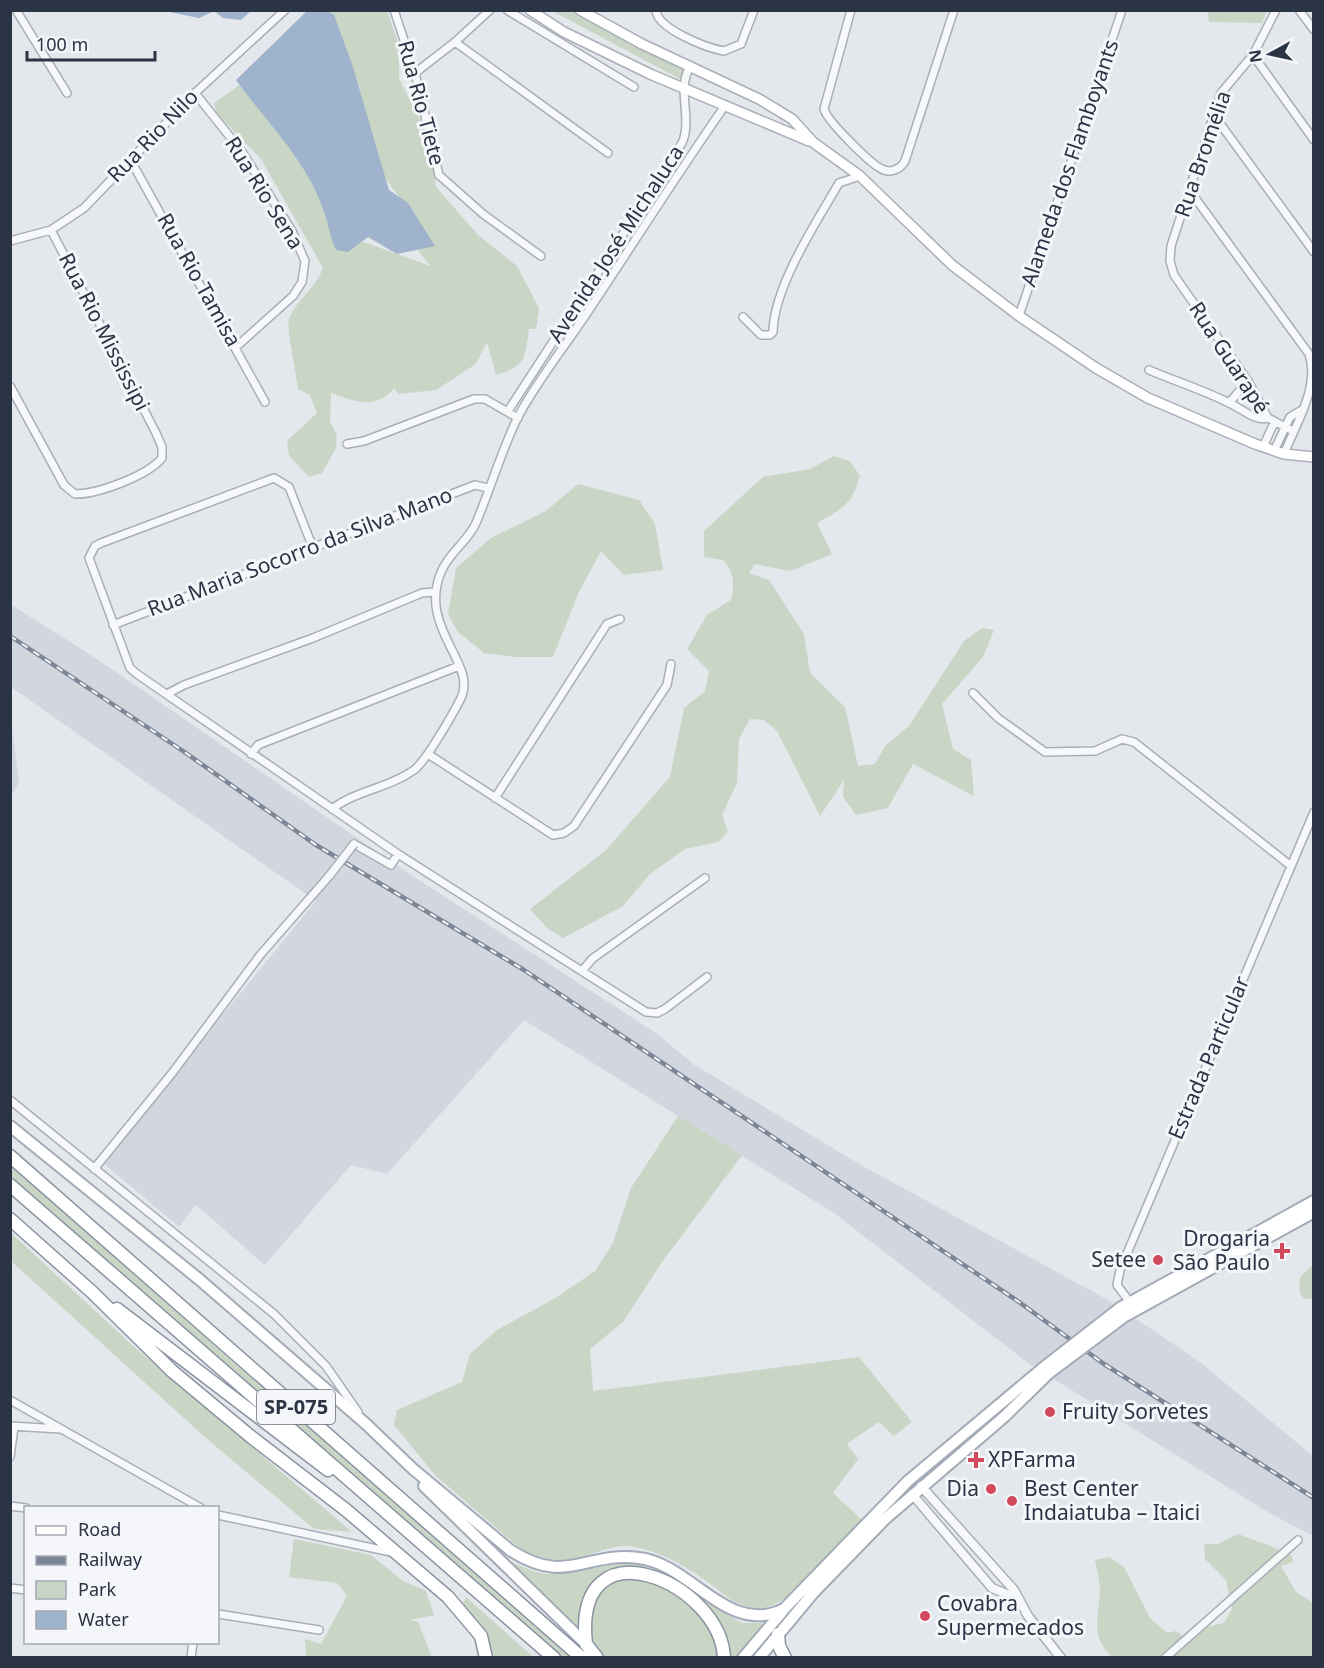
<svg xmlns="http://www.w3.org/2000/svg" width="1324" height="1668" font-family="'Noto Sans',sans-serif">
	<style>
		.built { fill: #d2d6de }
		.green { fill: #c9d6c5 }
		.water { fill: #9fb4cc }
		.lines { fill: none; stroke-linecap: round; stroke-linejoin: round }
		.minor-casing { stroke: #a9aeb7; stroke-width: 10 }
		.tertiary-casing { stroke: #a9aeb7; stroke-width: 11 }
		.secondary-casing { stroke: #a9aeb7; stroke-width: 12 }
		.primary-casing { stroke: #a3abb8; stroke-width: 14 }
		.motorway-casing { stroke: #8b94a3; stroke-width: 15 }
		.minor { stroke: #f7f8fa; stroke-width: 7 }
		.tertiary { stroke: #f7f8fa; stroke-width: 8 }
		.secondary { stroke: #fff; stroke-width: 9 }
		.primary { stroke: #fff; stroke-width: 10 }
		.motorway { stroke: #fff; stroke-width: 12 }
		.rail-casing { stroke: #7d8696; stroke-width: 4.5 }
		.rail { stroke: #f4f6f9; stroke-width: 2; stroke-dasharray: 7; stroke-linecap: butt }
		.minor-bridge-casing { stroke: #a9aeb7; stroke-width: 10; stroke-linecap: butt }
		.primary-bridge-casing { stroke: #a3abb8; stroke-width: 14; stroke-linecap: butt }
		.minor-bridge { stroke: #f7f8fa; stroke-width: 7 }
		.primary-bridge { stroke: #fff; stroke-width: 10 }
		.poi-dot { fill: #d1495b; stroke: #f4f6f9; stroke-width: 2 }
		.labels { text-anchor: middle; stroke-width: 6; stroke-linejoin: round; paint-order: stroke }
		.shield { fill: #f4f6f9; stroke: #676e7b; stroke-width: 1.5 }
		.shield-label { font-size: 20px; font-weight: bold; fill: #2b3445 }
		.street-label { font-size: 21px; fill: #2b3445; stroke: #f4f6f9 }
		.poi-label { font-size: 21px; fill: #2b3445; stroke: #f4f6f9; text-anchor: start }
	</style>
	<rect width="100%" height="100%" fill="#e4e7ec"/>
	<path class="built" d="M 10,604 L 97,659 L 402,869 L 656,1033 L 693,1064 L 859,1164 L 1108,1300 L 1200,1362 L 1313,1456 L 1313,1536 L 1266,1511 L 1028,1363 L 834,1213 L 524,1020 L 387,1174 L 351,1165 L 265,1265 L 196,1205 L 179,1227 L 102,1162 L 316,901 L 11,687 Z
		M 10,711 L 19,783 L 11,796 L 10,796 Z"/>
	<path class="green" d="M 323,11 L 387,11 L 399,45 L 399,78 L 430,140 L 436,187 L 479,236 L 517,266 L 539,308 L 536,329 L 529,329 C 524,360 527,365 496,375 L 487,342 L 476,364 L 436,390 L 398,394 L 394,388 C 376,411 354,401 331,393 L 330,422 L 337,435 L 336,448 L 322,473 L 309,477 L 289,456 L 287,441 L 317,413 L 310,395 L 298,389 C 297,376 286,327 289,319 C 297,299 316,288 323,268 L 261,159 L 216,113 L 214,103 L 241,84 L 280,103 L 350,237 L 430,266 L 414,245 L 414,218 L 383,175 Z
		M 552,11 L 572,11 L 688,70 L 680,79 Z
		M 1208,11 L 1267,11 L 1262,23 L 1209,22 Z
		M 834,456 L 850,461 L 860,476 C 852,505 842,509 817,523 L 832,554 L 790,571 L 755,564 L 749,573 L 769,580 L 804,634 L 810,673 L 845,707 L 858,766 L 875,764 L 885,746 L 909,726 L 964,641 L 982,628 L 994,630 L 983,657 L 942,704 L 953,749 L 971,760 L 974,796 L 913,764 L 888,808 L 856,815 L 843,797 L 844,780 L 820,816 L 777,731 L 764,720 L 750,719 L 739,739 L 737,783 L 722,815 L 728,832 L 718,842 L 685,849 L 650,874 L 623,906 L 563,938 L 547,928 L 530,909 L 605,851 L 670,777 L 684,708 L 705,691 L 709,671 L 687,649 L 707,615 L 731,600 C 735,583 734,573 723,560 L 704,557 L 704,531 L 763,477 L 810,469 Z
		M 578,484 L 639,500 L 655,524 L 663,570 L 624,575 L 601,551 L 579,592 L 553,657 L 515,657 L 484,653 L 457,631 L 448,614 L 456,568 L 491,538 L 546,511 Z
		M 678,1116 L 742,1155 L 662,1262 L 623,1322 L 590,1349 L 593,1391 L 859,1357 L 912,1422 L 894,1436 L 879,1422 L 847,1444 L 858,1459 L 833,1493 L 862,1520 C 839,1545 792,1611 756,1608 C 741,1607 728,1598 716,1588 C 691,1570 666,1553 635,1547 C 612,1542 587,1559 563,1560 C 550,1561 536,1555 523,1551 L 436,1476 L 394,1425 L 397,1410 L 462,1382 L 470,1354 L 497,1330 L 557,1297 L 595,1271 L 613,1243 L 631,1188 Z
		M 11,1162 L 577,1657 L 561,1657 L 11,1178 Z
		M 11,1233 L 131,1344 L 352,1532 L 314,1529 L 207,1439 L 11,1261 Z
		M 1313,1265 L 1313,1298 L 1303,1299 L 1299,1289 L 1300,1277 Z
		M 1238,1534 L 1291,1554 L 1293,1562 L 1281,1566 L 1296,1592 L 1313,1603 L 1313,1657 L 1113,1657 C 1088,1638 1100,1613 1100,1588 C 1099,1579 1097,1569 1095,1560 L 1109,1557 L 1124,1567 L 1150,1618 L 1167,1633 L 1176,1631 L 1188,1640 L 1196,1629 L 1224,1623 L 1232,1609 L 1226,1580 L 1205,1559 L 1204,1544 L 1218,1544 Z
		M 294,1539 L 371,1555 L 403,1581 L 426,1591 L 434,1615 L 410,1620 L 418,1622 L 432,1657 L 306,1657 L 305,1639 L 321,1644 L 347,1596 L 337,1583 L 289,1577 Z
		M 506,1560 C 522,1565 534,1574 551,1574 C 584,1575 612,1558 645,1564 L 643,1568 C 630,1566 623,1568 611,1575 C 588,1589 579,1602 581,1630 L 576,1630 Z
		M 623,1577 L 649,1578 L 696,1609 L 711,1625 L 720,1658 L 606,1657 L 595,1648 L 590,1633 L 590,1608 L 605,1586 Z
		M 466,1597 L 532,1656 L 533,1657 L 490,1657 L 484,1631 L 463,1603 Z
		M 709,1604 L 742,1623 L 768,1623 L 739,1657 L 730,1657 C 731,1636 721,1622 708,1607 Z"/>
	<path class="water" d="M 308,10 L 327,11 L 334,15 L 352,64 L 389,190 L 408,203 L 435,246 L 397,254 L 368,237 L 348,252 L 336,250 C 329,235 328,221 322,206 C 305,159 265,120 236,80 Z
		M 164,11 L 251,11 L 241,20 L 223,18 L 214,11 L 199,18 Z"/>
	<g class="lines">
		<defs>
			<path id="minor" d="M 16,10 L 67,93
				M 394,10 L 415,73 L 439,175 L 483,214 L 541,256
				M 507,10 L 634,87
				M 656,10 C 657,29 707,48 724,51 L 741,44 L 754,10
				M 851,10 L 824,109 C 827,121 869,162 880,168 C 889,174 900,170 905,161 L 954,10
				M 1276,10 L 1253,55 L 1221,93 L 1171,246 L 1170,261 L 1174,275 L 1248,381 L 1268,418 L 1293,431
				M 1299,10 L 1314,30
				M 455,42 L 608,153
				M 1253,55 L 1314,140
				M 415,73 L 455,42 L 490,10
				M 195,93 L 242,152 L 292,231 L 305,261 L 302,282 L 293,296 L 236,347
				M 1213,114 L 1314,252
				M 131,161 L 265,402
				M 1190,191 L 1309,354 C 1320,386 1296,424 1284,454
				M 10,241 L 51,230 L 84,208 L 195,93 L 285,10
				M 1019,316 L 1122,10
				M 743,317 L 761,335 L 770,335 L 773,332 C 774,286 816,223 839,183 L 860,176
				M 1149,370 C 1177,382 1207,391 1233,405 C 1243,410 1257,422 1268,418
				M 10,386 L 64,485 L 75,494 C 98,494 147,476 162,458 L 162,447 L 156,433 L 51,230
				M 1229,403 L 1248,381
				M 508,411 L 682,143 C 693,119 676,89 690,67
				M 347,444 L 364,441 L 474,399 L 485,399 L 518,418
				M 1263,447 L 1274,423
				M 1274,451 L 1290,417 L 1300,411
				M 313,548 L 289,487 L 274,478 L 101,543 L 95,546 L 89,558 L 130,668 L 137,674 L 398,854 L 646,1012 L 657,1013 L 665,1009 L 707,977
				M 113,625 L 475,485 L 488,488
				M 973,693 L 998,718 L 1045,752 L 1095,751 L 1122,739 L 1134,742 L 1291,866
				M 167,694 L 184,685 L 313,638 L 422,593 L 434,592
				M 251,754 L 258,745 L 459,666
				M 428,754 L 553,835 L 564,833 L 574,826 L 667,685 L 671,664
				M 495,798 L 607,624 L 620,619
				M 332,809 C 357,790 389,788 414,770 C 426,761 453,714 461,698 C 478,663 416,627 442,570 C 450,552 468,541 476,523 C 491,488 501,451 518,417 C 538,379 567,344 591,307 C 635,241 678,173 724,107
				M 354,844 L 391,865 L 398,854
				M 582,971 L 592,959 L 705,878
				M 10,1100 L 274,1314 L 326,1366 L 358,1412
				M 94,1169 L 173,1072 L 261,954 L 330,875
				M 1132,1305 L 1117,1285 L 1120,1270 L 1314,812
				M 10,1400 L 201,1508
				M 10,1426 L 61,1429
				M 10,1457 L 14,1427
				M 10,1506 L 26,1508
				M 218,1515 L 391,1552
				M 10,1588 L 26,1590
				M 218,1614 L 319,1630
				M 191,1658 L 193,1642
				M 1165,1658 L 1298,1540"/>
			<path id="tertiary" d="M 921,1486 L 1014,1590 L 1028,1616 L 1061,1658
				M 912,1494 L 992,1588 L 1019,1599"/>
			<path id="secondary" d="M 530,10 L 564,32 L 650,74 L 809,141
				M 580,10 L 642,44 L 759,99 L 792,119 L 814,143 L 860,176 L 952,265 L 1019,316 L 1096,368 L 1148,398 L 1255,444 L 1284,454 L 1314,457"/>
			<path id="primary" d="M 10,1126 L 200,1280 L 366,1424 L 413,1469 L 510,1550 C 567,1587 584,1551 639,1558 C 691,1564 728,1637 784,1609 L 908,1481 L 1043,1368
				M 1120,1308 L 1314,1201
				M 1125,1316 L 1314,1212
				M 424,1486 L 586,1644
				M 743,1658 L 782,1612
				M 759,1658 L 814,1592 L 885,1519 L 1004,1417 L 1049,1373"/>
			<path id="motorway" d="M 10,1156 L 582,1658
				M 10,1185 L 554,1658
				M 10,1219 L 92,1292 L 172,1371 L 250,1436 L 346,1510 L 448,1597 L 481,1636 L 486,1658
				M 117,1309 L 328,1470
				M 778,1634 L 779,1646 L 785,1658
				M 597,1658 L 586,1644 C 572,1519 721,1582 724,1658"/>
		</defs>
		<use href="#minor" class="minor-casing"/>
		<use href="#tertiary" class="tertiary-casing"/>
		<use href="#secondary" class="secondary-casing"/>
		<use href="#primary" class="primary-casing"/>
		<use href="#motorway" class="motorway-casing"/>
		<use href="#minor" class="minor"/>
		<use href="#tertiary" class="tertiary"/>
		<use href="#secondary" class="secondary"/>
		<use href="#primary" class="primary"/>
		<use href="#motorway" class="motorway"/>
		<defs>
			<path id="rail" d="M 10,636 L 183,751 L 316,845 L 524,970 L 1019,1302 L 1104,1364 L 1314,1498"/>
		</defs>
		<use href="#rail" class="rail-casing"/>
		<use href="#rail" class="rail"/>
		<defs>
			<path id="minor-bridge" d="M 330,875 L 354,844"/>
			<path id="primary-bridge" d="M 1043,1368 L 1120,1308
				M 1049,1373 L 1125,1316"/>
		</defs>
		<use href="#minor-bridge" class="minor-bridge-casing"/>
		<use href="#primary-bridge" class="primary-bridge-casing"/>
		<use href="#minor-bridge" class="minor-bridge"/>
		<use href="#primary-bridge" class="primary-bridge"/>
	</g>
	<g class="poi-dot">
		<path d="M1279 1242h6v6h6v6h-6v6h-6v-6h-6v-6h6z"/>
		<circle cx="1158" cy="1260" r="6"/>
		<circle cx="1050" cy="1412" r="6"/>
		<path d="M973 1451h6v6h6v6h-6v6h-6v-6h-6v-6h6z"/>
		<circle cx="991" cy="1489" r="6"/>
		<circle cx="1012" cy="1501" r="6"/>
		<circle cx="925" cy="1616" r="6"/>
	</g>
	<g class="labels">
		<rect class="shield" x="257" y="1390" width="78" height="34" rx="4.5"/>
		<g class="shield-label">
			<text x="296" y="1414">SP-075</text>
		</g>
		<g class="street-label">
			<text transform="translate(421 103) rotate(75)" y="7">Rua Rio Tiete</text>
			<text transform="translate(153 136) rotate(-46)" y="7">Rua Rio Nilo</text>
			<text transform="translate(1203 154) rotate(-71)" y="7">Rua Bromélia</text>
			<text transform="translate(1070 163) rotate(-71)" y="7">Alameda dos Flamboyants</text>
			<text transform="translate(264 193) rotate(58)" y="7">Rua Rio Sena</text>
			<text transform="translate(616 244) rotate(-57)" y="7">Avenida José Michaluca</text>
			<text transform="translate(199 280) rotate(61)" y="7">Rua Rio Tamisa</text>
			<text transform="translate(104 332) rotate(63)" y="7">Rua Rio Mississipi</text>
			<text transform="translate(1229 358) rotate(57)" y="7">Rua Guarapé</text>
			<text transform="translate(300 552) rotate(-21)" y="7">Rua Maria Socorro da Silva Mano</text>
			<text transform="translate(1209 1058) rotate(-67)" y="7">Estrada Particular</text>
		</g>
		<g class="poi-label">
			<text x="1270" y="1246" text-anchor="end">Drogaria<tspan x="1270" dy="24">São Paulo</tspan></text>
			<text x="1146" y="1267" text-anchor="end">Setee</text>
			<text x="1062" y="1419">Fruity Sorvetes</text>
			<text x="988" y="1467">XPFarma</text>
			<text x="979" y="1496" text-anchor="end">Dia</text>
			<text x="1024" y="1496">Best Center<tspan x="1024" dy="24">Indaiatuba – Itaici</tspan></text>
			<text x="937" y="1611">Covabra<tspan x="937" dy="24">Supermecados</tspan></text>
		</g>
	</g>
	<rect width="1324" height="1668" fill="none" stroke="#2b3445" stroke-width="24"/>
	<rect x="24" y="1506" width="195" height="138" fill="#f4f6f9" stroke="#a4a8b1" stroke-width="1.5"/>
	<rect x="36" y="1526" width="30" height="9" fill="#ffffff" stroke="#a4a8b1" stroke-width="1.5"/>
	<text x="78" y="1536" font-size="18" fill="#2b3445">Road</text>
	<rect x="36" y="1556" width="30" height="9" fill="#7d8696" stroke="#a4a8b1" stroke-width="1.5"/>
	<text x="78" y="1566" font-size="18" fill="#2b3445">Railway</text>
	<rect x="36" y="1581" width="30" height="18" fill="#c9d6c5" stroke="#a4a8b1" stroke-width="1.5"/>
	<text x="78" y="1596" font-size="18" fill="#2b3445">Park</text>
	<rect x="36" y="1611" width="30" height="18" fill="#9fb4cc" stroke="#a4a8b1" stroke-width="1.5"/>
	<text x="78" y="1626" font-size="18" fill="#2b3445">Water</text>
	<g transform="translate(1270 54) rotate(262)" stroke="#f4f6f9" stroke-width="4.5" paint-order="stroke">
	<path d="M0-4.5L10 22L0 15L-10 22Z" fill="#2b3445"/>
	<text y="-9" font-size="16" font-weight="bold" text-anchor="middle" fill="#2b3445">N</text>
	</g>
	<path d="M27 51v9h128v-9" fill="none" stroke="#2b3445" stroke-width="3"/>
	<text x="36" y="51" font-size="18" fill="#2b3445" stroke="#f4f6f9" stroke-width="4.5" paint-order="stroke">100 m</text>
</svg>
